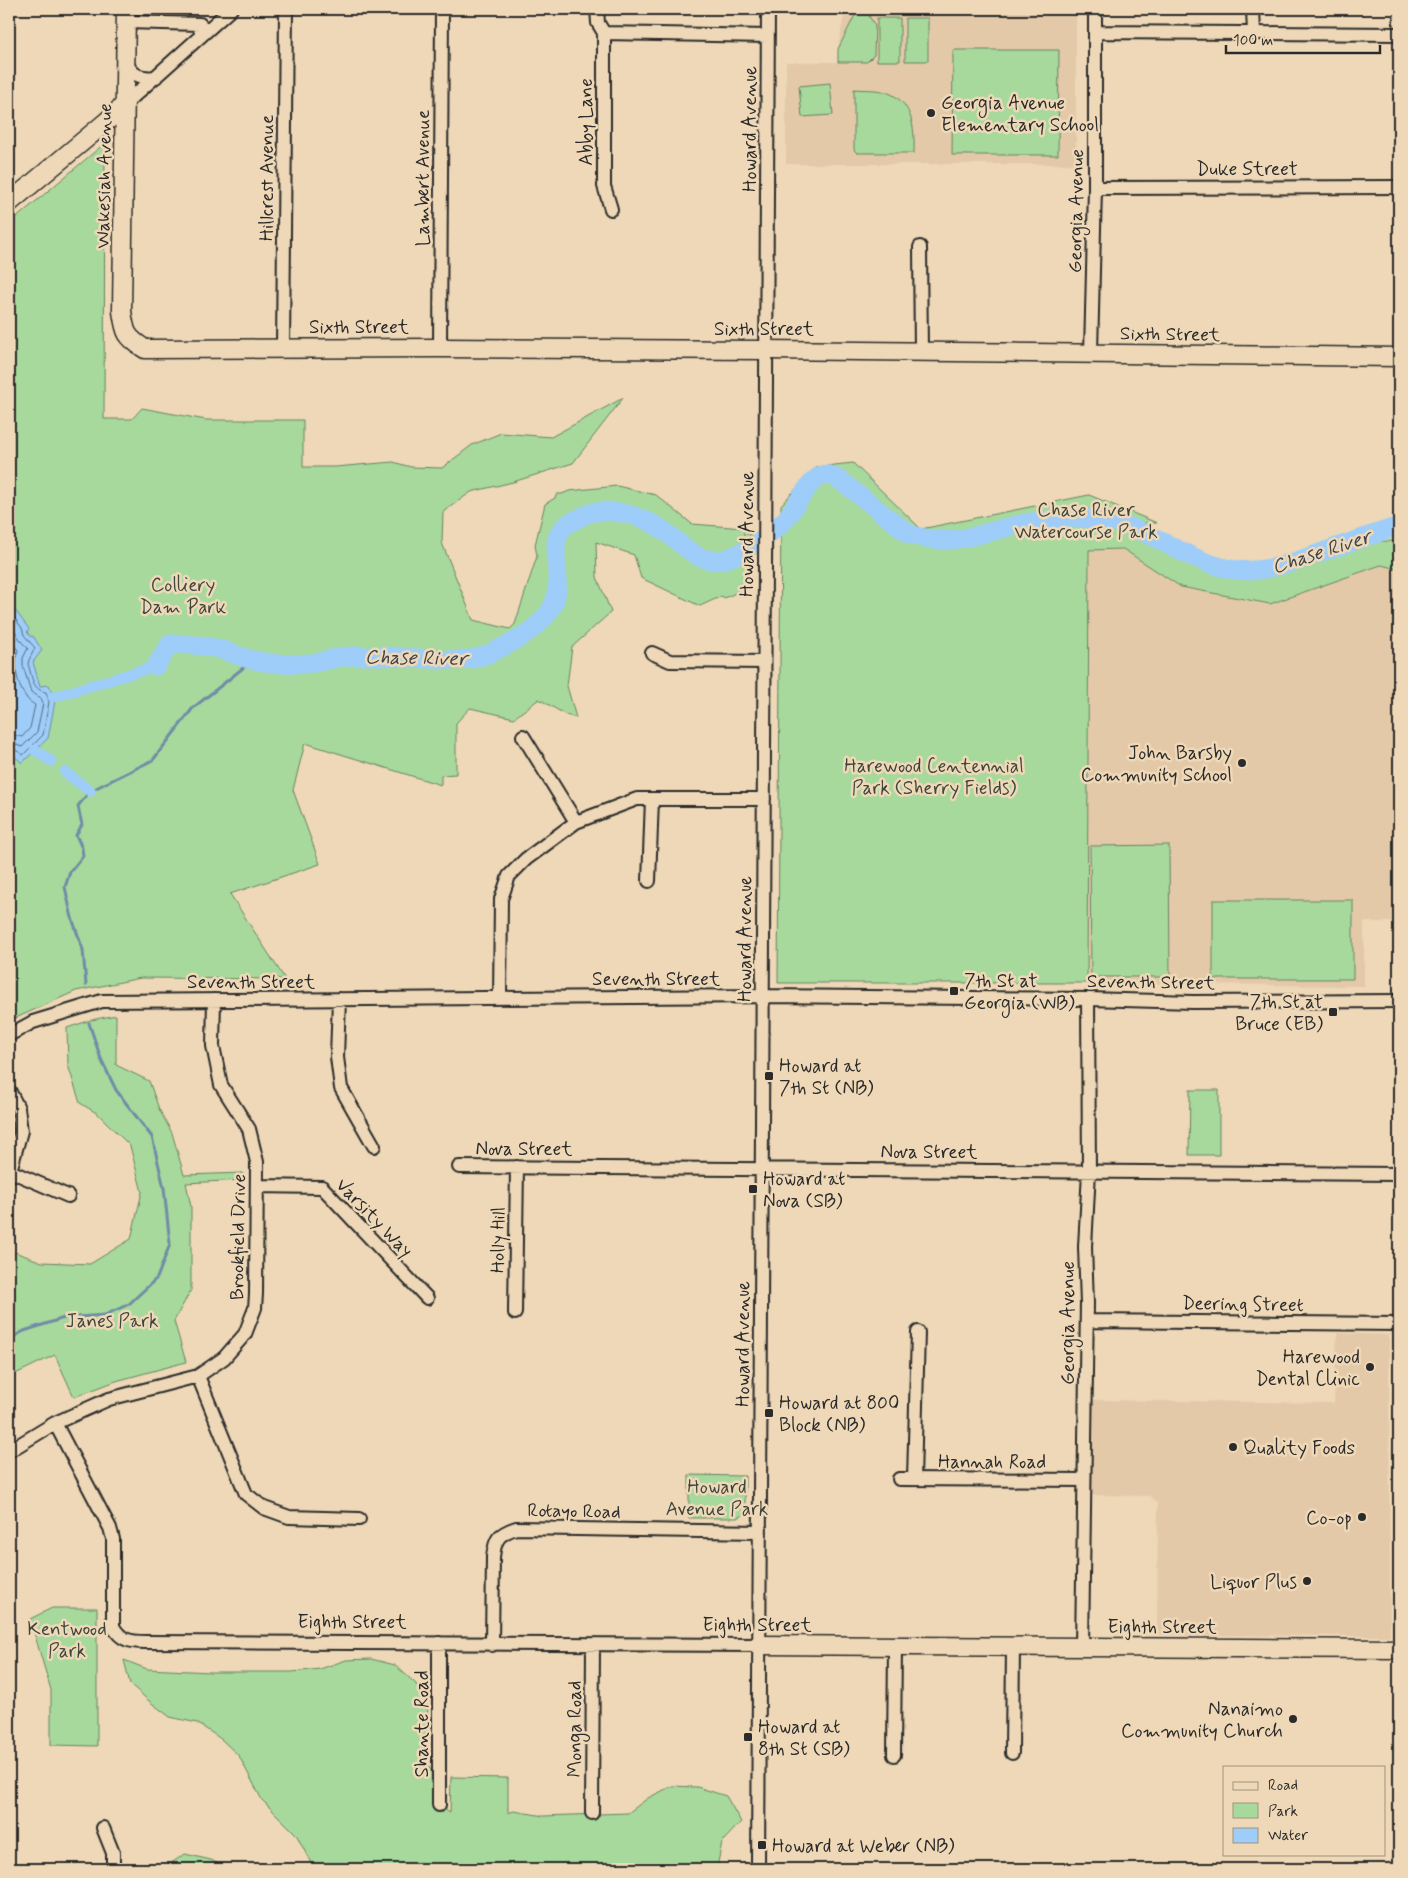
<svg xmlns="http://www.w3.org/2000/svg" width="1408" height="1878" font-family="Mynerve,sans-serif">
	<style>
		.built { fill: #e3c9a8 }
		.green { fill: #a6d99b; stroke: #688263 }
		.water { fill: #9ecdf9; stroke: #708ca7 }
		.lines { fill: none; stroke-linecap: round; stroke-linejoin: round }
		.shore { stroke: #596c7d; stroke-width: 1 }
		.stream { stroke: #708ca7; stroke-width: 3 }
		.canal { stroke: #9ecdf9; stroke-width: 11 }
		.river { stroke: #9ecdf9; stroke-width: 19 }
		.street-casing { stroke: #2b2b2b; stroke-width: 16 }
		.secondary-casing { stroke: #2b2b2b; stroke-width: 21 }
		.street { stroke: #eed8b7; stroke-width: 12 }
		.secondary { stroke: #eed8b7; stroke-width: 18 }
		.poi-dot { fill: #2b2b2b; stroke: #eed8b7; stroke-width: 2 }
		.labels { text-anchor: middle; stroke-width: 5; stroke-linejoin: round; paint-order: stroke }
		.poi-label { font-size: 19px; fill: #2b2b2b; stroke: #eed8b7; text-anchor: start }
		.street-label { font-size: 19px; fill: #2b2b2b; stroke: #eed8b7 }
		.park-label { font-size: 19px; fill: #3d453c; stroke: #eed8b7 }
		.water-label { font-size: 20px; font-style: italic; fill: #3c434a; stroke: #eed8b7 }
	</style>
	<rect width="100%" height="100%" fill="#eed8b7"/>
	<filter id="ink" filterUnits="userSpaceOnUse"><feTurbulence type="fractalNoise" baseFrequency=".02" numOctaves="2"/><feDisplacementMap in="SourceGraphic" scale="10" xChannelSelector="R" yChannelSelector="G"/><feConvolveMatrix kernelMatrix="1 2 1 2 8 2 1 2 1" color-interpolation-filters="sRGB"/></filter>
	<g filter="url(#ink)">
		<path class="built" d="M 845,9 L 1076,9 L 1076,164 L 786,164 L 786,62 L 838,62 L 838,49 Z
			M 1123,549 L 1181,587 L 1270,604 L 1381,565 L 1397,569 L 1395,922 L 1364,922 L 1364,986 L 1087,983 L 1089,550 Z
			M 1337,1333 L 1389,1335 L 1390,1636 L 1157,1635 L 1158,1503 L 1150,1496 L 1087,1495 L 1088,1400 L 1334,1403 Z"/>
		<path class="green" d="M 858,9 L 865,9 L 875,26 L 874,55 L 867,62 L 838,62 L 838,49 Z
			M 877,18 L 900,18 L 900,61 L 877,61 Z
			M 905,18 L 928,18 L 928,61 L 905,61 Z
			M 953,50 L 1059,50 L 1058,155 L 952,155 Z
			M 830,83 L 833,115 L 802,117 L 799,86 Z
			M 854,89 C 863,90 873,89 882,91 C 912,98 915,126 914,153 L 857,153 L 854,150 Z
			M 105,143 L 104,419 L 132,419 L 142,408 L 206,420 L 303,420 L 303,467 L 335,467 L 393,462 L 411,467 L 442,468 L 472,445 L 501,433 L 551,437 L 623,398 L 573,463 L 513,482 L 471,492 L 443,512 L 442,543 L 473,620 L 510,629 L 515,624 L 537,556 L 535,545 L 545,504 L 555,498 L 557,494 L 562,494 L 569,491 L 617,486 L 656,495 L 692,524 L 744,528 L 744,535 L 750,533 L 750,587 L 724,598 L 722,596 L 700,606 L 641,578 L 634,555 L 596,542 L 597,577 L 611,612 L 572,647 L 567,686 L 576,718 L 566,715 L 539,699 L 514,718 L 470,708 L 456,723 L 456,774 L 441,775 L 441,785 L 305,743 L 293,790 L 320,864 L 230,894 L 285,979 L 141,978 L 76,991 L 9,1021 L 9,224 Z
			M 853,463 L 921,529 L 1089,495 L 1157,523 L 1136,523 C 1148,530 1161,535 1174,541 C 1186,548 1197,557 1210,562 C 1238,573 1275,577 1304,566 C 1316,561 1328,550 1341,547 C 1359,542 1379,541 1398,541 L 1397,569 L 1381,565 L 1270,604 L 1181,587 L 1123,549 L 1089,550 L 1087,983 L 778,983 L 781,505 L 816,467 Z
			M 1169,845 L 1170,977 L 1091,977 L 1090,846 Z
			M 1213,900 L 1353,900 L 1353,979 L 1213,979 Z
			M 116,1015 L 116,1065 L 149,1081 L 159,1109 L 172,1133 L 184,1175 L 243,1173 L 243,1180 L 186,1183 L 191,1207 L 191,1290 L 174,1321 L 186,1362 L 116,1381 L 74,1397 L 55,1355 L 9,1377 L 9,1250 L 42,1262 L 90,1264 L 131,1239 L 142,1192 L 130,1146 L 98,1114 L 80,1103 L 68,1065 L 67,1028 L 91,1020 Z
			M 1190,1090 L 1219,1090 L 1219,1155 L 1189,1155 Z
			M 689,1475 L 745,1476 L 745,1509 L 743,1515 L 737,1518 L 689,1518 Z
			M 52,1608 L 97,1608 L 97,1746 L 51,1745 L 51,1690 L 30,1619 Z
			M 371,1659 L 395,1665 L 416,1684 L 428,1707 L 424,1757 L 436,1781 L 439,1805 L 450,1813 L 451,1777 L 508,1778 L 508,1813 L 514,1811 L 544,1816 L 628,1813 L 648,1798 L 672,1786 L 697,1787 L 726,1796 L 741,1822 L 722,1842 L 717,1868 L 314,1869 L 296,1834 L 262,1800 L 239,1756 L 221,1739 L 197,1723 L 170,1717 L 149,1701 L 130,1684 L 124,1660 L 147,1669 L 211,1672 L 292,1672 L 320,1669 L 346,1660 Z
			M 185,1854 L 211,1860 L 228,1869 L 162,1869 Z"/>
		<path class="water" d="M 9,606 L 12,606 L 29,629 L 27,632 L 31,637 L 33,636 L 42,650 L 33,662 L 40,686 L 49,685 L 55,701 L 48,738 L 22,763 L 9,751 Z"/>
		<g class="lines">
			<path class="shore" d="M 9,611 L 22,628 L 24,635 L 35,648 L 29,660 L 28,664 C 32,676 32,690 46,692 L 49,702 L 43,735 L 23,755 L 13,748 L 9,748
				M 9,621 C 16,630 18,641 28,648 L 23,658 L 23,666 L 31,692 L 41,698 L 43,703 L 37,732 L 22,747 L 9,742
				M 9,634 L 11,641 L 18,650 C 13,663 17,686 26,697 C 28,701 32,703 35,705 L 30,728 L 22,737 L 9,734"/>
			<path class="stream" d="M 86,985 L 83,950 L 72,918 L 65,887 L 70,872 L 83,856 L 82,848 L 76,835 L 82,825 L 78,806 L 90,791 L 153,760 L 193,708 L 253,660
				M 9,1339 L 24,1331 L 64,1318 L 105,1315 L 129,1304 L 157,1278 L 170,1244 L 164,1188 L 152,1137 L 116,1090 L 101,1059 L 89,1023"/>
			<path class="canal" d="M 53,697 L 156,666
				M 35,750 L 51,761
				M 65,772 L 90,791"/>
			<path class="river" d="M 156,666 L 170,644 C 187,644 203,645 219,649 C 231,652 242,658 254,660 C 272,664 293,665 312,663 C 322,662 333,658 344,657 C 353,655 363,656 372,656 C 405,655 438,663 471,659 C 485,657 503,647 516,640 C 533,630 552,616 556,596 C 563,568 542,534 575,520 C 581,517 588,513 594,512 C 615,509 640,516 657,526 C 679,539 697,567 725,559 C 741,555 771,534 783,522 C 794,511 808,480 822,475 C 830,473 835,478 841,481 L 909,534 C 949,548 978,534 1016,525 C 1039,520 1061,518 1084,518 C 1138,518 1172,554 1221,567 C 1259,578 1296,561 1331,549 C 1354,541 1377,533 1399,526"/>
			<defs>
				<path id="street" d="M 597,9 L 598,23 L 604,33 L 604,186 L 611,209
					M 1253,9 L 1254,33
					M 126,22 L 200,24 L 201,36
					M 1095,32 L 1399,34
					M 604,33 L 768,36
					M 126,59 C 129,75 141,79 156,77
					M 125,104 L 231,9
					M 1095,188 L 1399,187
					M 920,247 L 921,351
					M 283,348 L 286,9
					M 440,348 L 442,9
					M 1091,353 L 1095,188 L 1095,9
					M 652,653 L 670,661 L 764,662
					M 523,736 L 576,822
					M 649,881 L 652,799
					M 500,998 L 501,899 L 509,876 L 526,859 L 576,822 L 637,799 L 764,799
					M 339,999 L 337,1057 L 341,1088 L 374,1146
					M 9,1035 L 33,1022 L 102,1001 L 763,996 L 1088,999 L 1193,1002 L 1399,1001
					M 9,1090 L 18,1108 L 21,1131 L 9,1175
					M 459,1167 L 1399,1174
					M 10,1171 L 68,1196
					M 257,1186 L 322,1187 L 427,1298
					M 515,1313 L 517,1167
					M 1087,1321 L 1399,1324
					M 198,1376 L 246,1494 L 264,1508 L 289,1517 L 359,1519
					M 55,1423 L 110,1528 L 113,1539 L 113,1626 C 120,1640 130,1642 145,1642 L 758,1645
					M 9,1451 L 55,1423 L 109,1399 L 198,1376 L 224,1358 L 245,1334 L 255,1308 L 256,1294 L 257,1162 L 249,1129 L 221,1085 L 213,1046 L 214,1000
					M 899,1479 L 1084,1480
					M 914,1479 L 918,1332
					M 439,1643 L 439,1805
					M 492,1645 L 493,1557 C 495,1539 498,1534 516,1528 L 760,1532
					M 1082,1647 L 1087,1303 L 1085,1247 L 1089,1171 L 1088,999
					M 1012,1753 L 1013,1646
					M 894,1755 L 895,1645
					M 592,1813 L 593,1645
					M 103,1828 L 113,1853 L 113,1869
					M 758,1869 L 768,9"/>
				<path id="secondary" d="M 126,9 L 122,311 C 125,333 126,337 145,349 L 440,348 L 766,350 L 1399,357
					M 9,203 L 106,122 L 125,104
					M 758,1645 L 1399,1649"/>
			</defs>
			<use href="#street" class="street-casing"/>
			<use href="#secondary" class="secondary-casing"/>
			<use href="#street" class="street"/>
			<use href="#secondary" class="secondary"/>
		</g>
	</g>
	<g class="poi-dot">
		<circle cx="931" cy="113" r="5"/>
		<circle cx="1242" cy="763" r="5"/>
		<rect x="949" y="986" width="10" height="10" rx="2.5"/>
		<rect x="1328" y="1007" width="10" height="10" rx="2.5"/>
		<rect x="764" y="1071" width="10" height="10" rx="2.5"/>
		<rect x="748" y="1184" width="10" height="10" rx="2.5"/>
		<circle cx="1370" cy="1367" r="5"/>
		<rect x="764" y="1408" width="10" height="10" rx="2.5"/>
		<circle cx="1233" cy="1447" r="5"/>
		<circle cx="1362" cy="1517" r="5"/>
		<circle cx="1307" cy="1581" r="5"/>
		<circle cx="1293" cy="1719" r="5"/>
		<rect x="743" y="1732" width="10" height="10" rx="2.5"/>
		<rect x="757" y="1840" width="10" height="10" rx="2.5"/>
	</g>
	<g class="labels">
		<g class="poi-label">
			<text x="941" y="109">Georgia Avenue<tspan x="941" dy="22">Elementary School</tspan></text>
			<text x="1232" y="759" text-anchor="end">John Barsby<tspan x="1232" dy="22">Community School</tspan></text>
			<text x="964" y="987">7th St at<tspan x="964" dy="22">Georgia (WB)</tspan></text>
			<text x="1323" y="1008" text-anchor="end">7th St at<tspan x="1323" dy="22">Bruce (EB)</tspan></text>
			<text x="779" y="1072">Howard at<tspan x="779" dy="22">7th St (NB)</tspan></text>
			<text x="763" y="1185">Howard at<tspan x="763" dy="22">Nova (SB)</tspan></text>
			<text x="1360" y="1363" text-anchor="end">Harewood<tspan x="1360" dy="22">Dental Clinic</tspan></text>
			<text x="779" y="1409">Howard at 800<tspan x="779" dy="22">Block (NB)</tspan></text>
			<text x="1243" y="1454">Quality Foods</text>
			<text x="1352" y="1524" text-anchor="end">Co-op</text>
			<text x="1297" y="1588" text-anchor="end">Liquor Plus</text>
			<text x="1283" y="1715" text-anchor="end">Nanaimo<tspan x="1283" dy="22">Community Church</tspan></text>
			<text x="758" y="1733">Howard at<tspan x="758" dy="22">8th St (SB)</tspan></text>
			<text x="772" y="1852">Howard at Weber (NB)</text>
		</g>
		<g class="street-label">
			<text transform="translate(585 122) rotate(-90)" y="7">Abby Lane</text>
			<text transform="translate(749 129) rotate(-90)" y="7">Howard Avenue</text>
			<text x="1247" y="175">Duke Street</text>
			<text transform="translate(103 176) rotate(-89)" y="7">Wakesiah Avenue</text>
			<text transform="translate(266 178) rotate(-90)" y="7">Hillcrest Avenue</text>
			<text transform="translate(422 178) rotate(-90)" y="7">Lambert Avenue</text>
			<text transform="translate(1075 211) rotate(-89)" y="7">Georgia Avenue</text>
			<text x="359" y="333">Sixth Street</text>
			<text x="764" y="335">Sixth Street</text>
			<text transform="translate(1170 333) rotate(1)" y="7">Sixth Street</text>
			<text transform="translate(746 534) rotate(-90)" y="7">Howard Avenue</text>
			<text transform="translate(744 939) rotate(-90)" y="7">Howard Avenue</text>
			<text x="656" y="985">Seventh Street</text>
			<text x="251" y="988">Seventh Street</text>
			<text transform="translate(1151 981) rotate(1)" y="7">Seventh Street</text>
			<text x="524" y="1155">Nova Street</text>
			<text x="929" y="1158">Nova Street</text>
			<text transform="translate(375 1217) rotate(46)" y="7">Varsity Way</text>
			<text transform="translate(237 1237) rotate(-89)" y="7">Brookfield Drive</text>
			<text transform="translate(497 1240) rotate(-89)" y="7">Holly Hill</text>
			<text transform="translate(1243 1303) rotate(1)" y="7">Deering Street</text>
			<text transform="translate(1067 1323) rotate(-90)" y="7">Georgia Avenue</text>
			<text transform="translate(742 1344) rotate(-90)" y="7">Howard Avenue</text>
			<text x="992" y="1468">Hannah Road</text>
			<text transform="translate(574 1510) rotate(1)" y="7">Rotayo Road</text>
			<text x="352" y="1628">Eighth Street</text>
			<text x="757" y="1631">Eighth Street</text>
			<text x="1162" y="1633">Eighth Street</text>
			<text transform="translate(421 1724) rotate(-90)" y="7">Shante Road</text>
			<text transform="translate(574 1729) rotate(-90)" y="7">Monga Road</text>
		</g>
		<g class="park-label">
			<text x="1086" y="516">Chase River<tspan x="1086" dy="22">Watercourse Park</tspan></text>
			<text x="183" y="591">Colliery<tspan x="183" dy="22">Dam Park</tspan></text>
			<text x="934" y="772">Harewood Centennial<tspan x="934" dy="22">Park (Sherry Fields)</tspan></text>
			<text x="112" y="1327">Janes Park</text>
			<text x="717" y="1493">Howard<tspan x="717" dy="22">Avenue Park</tspan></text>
			<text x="67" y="1635">Kentwood<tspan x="67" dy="22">Park</tspan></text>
		</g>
		<g class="water-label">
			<text transform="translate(1321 551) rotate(-18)" y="7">Chase River</text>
			<text transform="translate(416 657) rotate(1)" y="7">Chase River</text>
		</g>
	</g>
	<rect width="1408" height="1878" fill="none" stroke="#eed8b7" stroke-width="30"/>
	<rect x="15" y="15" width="1378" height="1848" fill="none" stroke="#2b2b2b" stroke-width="2" filter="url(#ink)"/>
	<rect x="1223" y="1766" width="162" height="90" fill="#eed8b7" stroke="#a0937f"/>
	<rect x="1233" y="1782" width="25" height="8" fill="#eed8b7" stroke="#a0937f"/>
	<text x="1268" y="1790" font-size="15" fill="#2b2b2b">Road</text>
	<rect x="1233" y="1803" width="25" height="15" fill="#a6d99b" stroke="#a0937f"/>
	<text x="1268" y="1816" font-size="15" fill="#2b2b2b">Park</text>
	<rect x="1233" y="1828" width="25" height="15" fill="#9ecdf9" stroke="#a0937f"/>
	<text x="1268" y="1840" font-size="15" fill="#2b2b2b">Water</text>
	<path d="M1226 45v8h154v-8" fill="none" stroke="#2b2b2b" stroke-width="2.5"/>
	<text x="1233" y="45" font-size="15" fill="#2b2b2b" stroke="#eed8b7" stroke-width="4" paint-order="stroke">100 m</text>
</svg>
